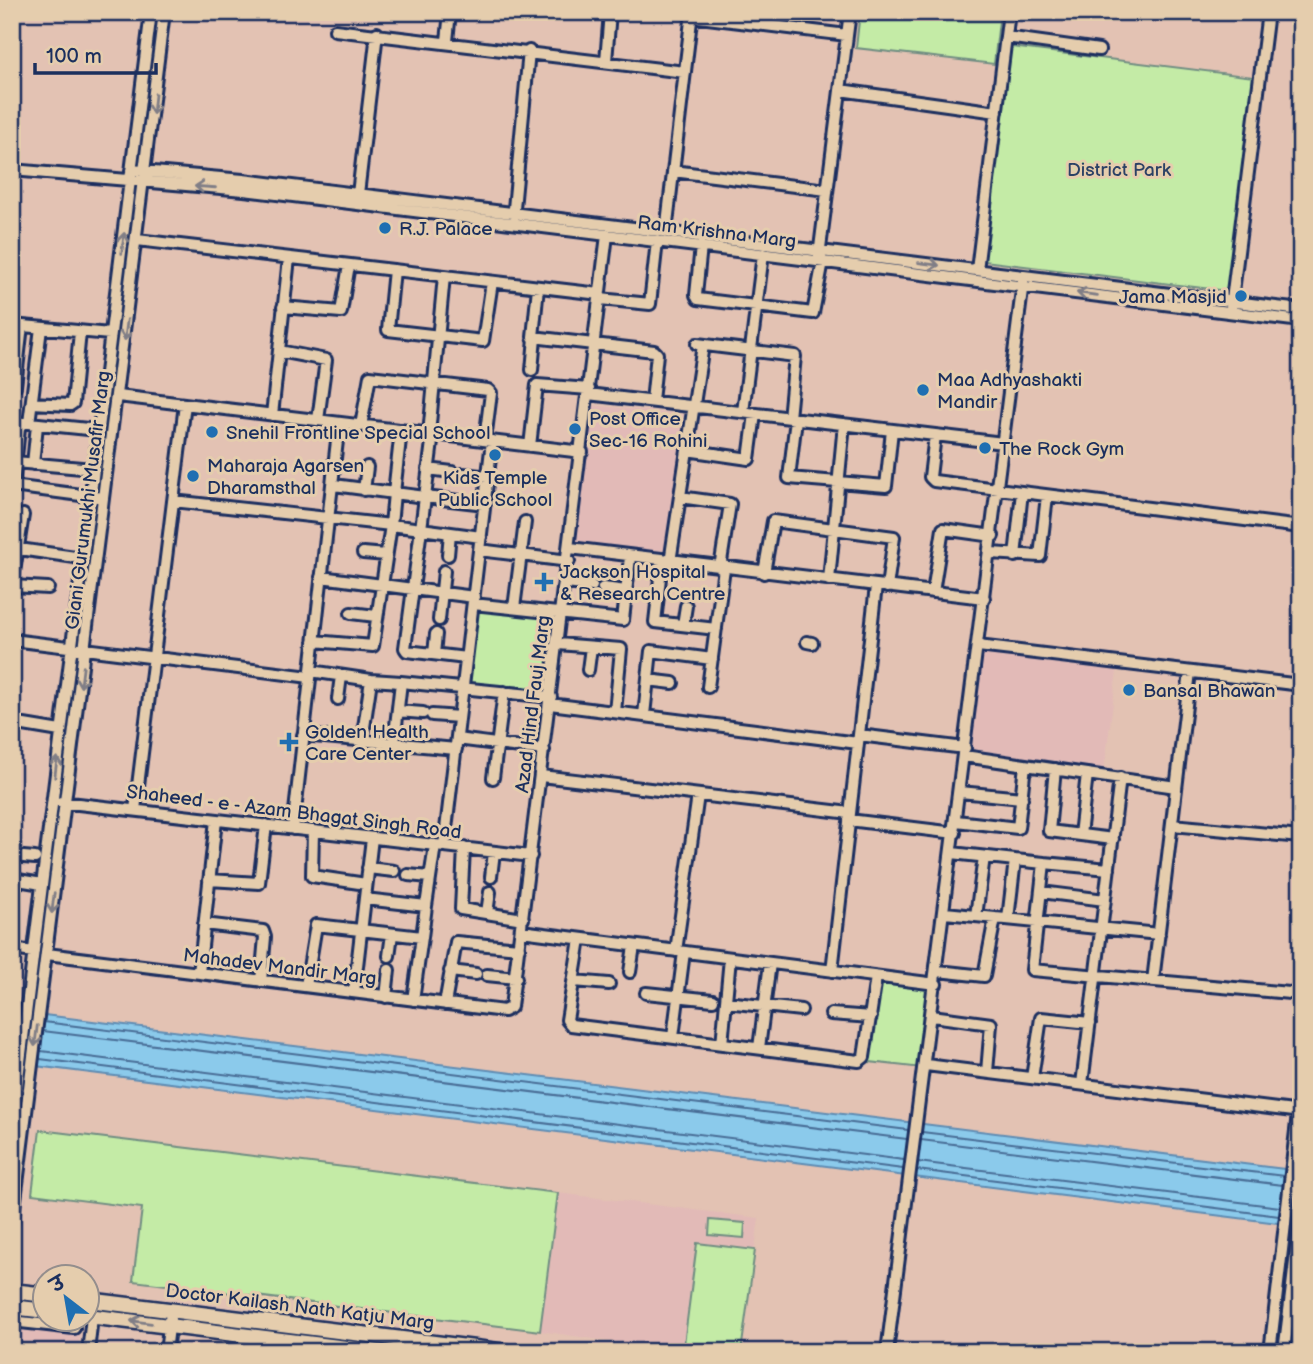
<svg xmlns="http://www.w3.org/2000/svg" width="1313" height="1364" font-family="'Balsamiq Sans','Playpen Sans Deva',sans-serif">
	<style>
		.built { fill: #e2bab7 }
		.green { fill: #c4eba6; stroke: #708d82; stroke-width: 2 }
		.water { fill: #8bcaeb; stroke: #5e8cb3; stroke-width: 2 }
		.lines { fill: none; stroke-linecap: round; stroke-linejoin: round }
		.shore { stroke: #486d96; stroke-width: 2 }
		.minor-casing { stroke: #1b2f5e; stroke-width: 16 }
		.major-casing { stroke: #1b2f5e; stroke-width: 19 }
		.minor { stroke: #e5cdad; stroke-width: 10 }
		.major { stroke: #e5cdad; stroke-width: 14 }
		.oneway { stroke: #807e86 }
		.poi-dot { fill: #1f6fb2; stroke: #e5cdad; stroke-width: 2.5 }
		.labels { text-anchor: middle; stroke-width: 6; stroke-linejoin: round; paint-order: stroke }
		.park-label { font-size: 19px; fill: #2c4265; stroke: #e5cdad }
		.poi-label { font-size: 19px; fill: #1b2f5e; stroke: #e5cdad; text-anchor: start }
		.street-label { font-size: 19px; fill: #1b2f5e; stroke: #e5cdad }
	</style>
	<rect width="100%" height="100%" fill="#e3c2b3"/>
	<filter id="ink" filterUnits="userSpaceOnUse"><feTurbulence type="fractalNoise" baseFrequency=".0143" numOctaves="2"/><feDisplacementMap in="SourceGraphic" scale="14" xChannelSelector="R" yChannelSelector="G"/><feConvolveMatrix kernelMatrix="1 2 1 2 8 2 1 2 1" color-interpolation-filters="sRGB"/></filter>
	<g filter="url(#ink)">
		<path class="built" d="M 591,405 L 683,415 L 666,555 L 574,544 Z
			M 982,654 L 1117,671 L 1104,771 L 969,754 Z
			M 558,1193 L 759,1218 L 741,1352 L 682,1352 L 540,1331 Z
			M 12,1327 L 80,1335 L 78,1352 L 12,1352 Z"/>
		<path class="green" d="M 860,12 L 1000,12 L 994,64 L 856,48 Z
			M 1011,47 L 1254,77 L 1227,291 L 984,261 Z
			M 477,608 L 555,617 L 547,691 L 468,683 Z
			M 879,982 L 931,987 L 922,1068 L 870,1062 Z
			M 40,1130 L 558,1193 L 540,1331 L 133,1281 L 142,1208 L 32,1194 Z
			M 710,1220 L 745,1223 L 744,1238 L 709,1235 Z
			M 697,1243 L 755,1250 L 741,1352 L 683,1352 Z"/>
		<path class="water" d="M 12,1011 L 1301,1171 L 1301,1226 L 12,1063 Z"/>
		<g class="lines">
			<path class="shore" d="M 44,1022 L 908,1130
				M 43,1031 L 907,1139
				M 41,1051 L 904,1160
				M 40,1059 L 903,1169
				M 922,1132 L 1284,1176
				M 921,1140 L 1283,1185
				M 918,1162 L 1280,1207
				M 917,1170 L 1279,1216"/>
			<defs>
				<path id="minor" d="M 691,16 L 847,35
					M 335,30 L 685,72
					M 1006,37 L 1099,50
					M 447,41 L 450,12
					M 606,61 L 610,12
					M 840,90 L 997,112
					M 12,170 L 244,190 L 1301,321
					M 131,170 L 243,180 L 1301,310
					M 673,171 L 827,190
					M 358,194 L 377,33
					M 513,219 L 529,51
					M 666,232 L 692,12
					M 137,240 L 600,294
					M 701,246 L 696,295 L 698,299 L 813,313 L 823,261
					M 819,256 L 850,12
					M 394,270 L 388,330 L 483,341 L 492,282
					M 977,270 L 1009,12
					M 538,287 L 533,337 L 654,351 L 657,354 L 652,401
					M 600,299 L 650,304 L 657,241
					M 283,307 L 341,312 L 349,265
					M 1231,308 L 1268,12
					M 12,325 L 110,334
					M 41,328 L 29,423 L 98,430
					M 697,344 L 795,356 L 789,418
					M 279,351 L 326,360 L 318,420
					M 532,370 L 535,338
					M 15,386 L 22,326
					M 588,394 L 1003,443
					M 118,396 L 582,452
					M 32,403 L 70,405 L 73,403 L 80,332
					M 743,412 L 763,254
					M 272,415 L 289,258
					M 796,419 L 789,478 L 886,486 L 892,430
					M 361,426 L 370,376 L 488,390 L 491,393 L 485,440
					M 429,434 L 444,276
					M 433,434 L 425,497 L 485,504
					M 935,435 L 930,477 L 934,481 L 1301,527
					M 530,446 L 537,385 L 589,389
					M 687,450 L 749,459 L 755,414
					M 15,462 L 93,469
					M 33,464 L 37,425
					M 428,469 L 452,472
					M 463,474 L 489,477
					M 334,485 L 394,493 L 401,430
					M 12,486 L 96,497
					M 13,486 L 19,428 L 22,423 L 29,423
					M 364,490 L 367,467
					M 394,493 L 425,497 L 421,529 L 391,525 Z
					M 680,497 L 730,504 L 720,568
					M 173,501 L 391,525 L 373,646 L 314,641
					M 12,548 L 82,558
					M 570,548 L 984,598
					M 479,550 L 569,561
					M 363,553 L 386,555
					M 991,553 L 1040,556 L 1047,496
					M 448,555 L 450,533
					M 1015,556 L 1022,492
					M 662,560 L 655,622 L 716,629
					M 670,562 L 703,345
					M 764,573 L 773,521 L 894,537 L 887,587
					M 321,577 L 474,597
					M 829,580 L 844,424
					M 566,583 L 592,586
					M 12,584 L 23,515
					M 12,586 L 48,588
					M 603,588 L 626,591
					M 933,592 L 943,529 L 993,536
					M 473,604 L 623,620 L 630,557
					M 514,608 L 525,522
					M 351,613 L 376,616
					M 439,620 L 444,571
					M 683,625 L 686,606
					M 12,640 L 310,677
					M 807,642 L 812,643
					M 558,644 L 621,649 L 615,712
					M 978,646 L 1301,685
					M 434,654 L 436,634
					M 466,658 L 407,651 L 405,648 L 421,529 L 481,537
					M 588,670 L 591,647
					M 311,671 L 371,680 L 362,741
					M 371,680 L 401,682
					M 648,680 L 673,683
					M 708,687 L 724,568
					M 338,699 L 341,676
					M 550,704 L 858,743
					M 398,711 L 423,713
					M 432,715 L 459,717
					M 644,715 L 651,651 L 712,659
					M 12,723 L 60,731
					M 303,735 L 456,749
					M 859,735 L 965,748
					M 457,739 L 544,750
					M 394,743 L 401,682 L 551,697
					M 964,756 L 1176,787
					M 1055,769 L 1049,831 L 1113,839
					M 541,776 L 850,813
					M 493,778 L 504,692
					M 960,792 L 1022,798
					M 61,802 L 531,856
					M 135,810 L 185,404
					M 849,820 L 955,833
					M 956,821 L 1018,828 L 1025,765
					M 1172,825 L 1301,837
					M 293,829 L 339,423
					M 313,831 L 312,876 L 366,884
					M 1080,835 L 1087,774
					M 444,846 L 492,441
					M 464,848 L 461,909 L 523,919
					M 952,853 L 1015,860 L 1008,919
					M 12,856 L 35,858
					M 1015,860 L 1044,863
					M 368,868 L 394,871
					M 1109,869 L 1044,863 L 1032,970 L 1301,994
					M 408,875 L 430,877
					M 491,877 L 494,852
					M 12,879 L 42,884
					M 209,880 L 259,883 L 266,825
					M 1041,892 L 1105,900
					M 365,899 L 426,906 L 435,845
					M 487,913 L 490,892
					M 945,913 L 1159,934
					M 976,916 L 984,857
					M 204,924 L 263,931 L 265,937 L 261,981
					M 521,931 L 936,984
					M 422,937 L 426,906
					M 580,939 L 567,1020 L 571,1025 L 859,1061 L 864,1057 L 876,977
					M 12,949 L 34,952
					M 676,951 L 698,795
					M 47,954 L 504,1011 L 511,1007 L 607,235
					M 389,956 L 392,934
					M 450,971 L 476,974
					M 832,971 L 876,586
					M 938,971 L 984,976 L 995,918
					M 630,972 L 634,946
					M 199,973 L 216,820
					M 487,975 L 516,978
					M 574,981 L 609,984
					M 1153,981 L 1190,672
					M 306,986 L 316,925 L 422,937 L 413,1000
					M 354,992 L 372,838
					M 646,993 L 713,1000
					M 386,997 L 389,970
					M 726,1002 L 801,1010
					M 445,1004 L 456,942 L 519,948
					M 831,1014 L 871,1017
					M 932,1016 L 991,1024 L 987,1072
					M 673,1037 L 684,952
					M 722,1044 L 730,958
					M 759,1048 L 770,963
					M 926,1065 L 1301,1112
					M 1032,1078 L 1041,1018 L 1090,1023
					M 1082,1084 L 1120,778
					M 12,1126 L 151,12
					M 12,1224 L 164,12
					M 12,1321 L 74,1328
					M 88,1352 L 92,1317
					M 166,1352 L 170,1319
					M 887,1352 L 1023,282
					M 1270,1352 L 1301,1088
					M 1284,1352 L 1301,1213"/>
				<path id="major" d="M 12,1291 L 46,1295
					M 88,1300 L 507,1352
					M 12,1307 L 46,1311
					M 88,1316 L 379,1352"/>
			</defs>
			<use href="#minor" class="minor-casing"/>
			<use href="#major" class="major-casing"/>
			<use href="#minor" class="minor"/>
			<use href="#major" class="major"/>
		</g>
		<defs><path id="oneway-shaft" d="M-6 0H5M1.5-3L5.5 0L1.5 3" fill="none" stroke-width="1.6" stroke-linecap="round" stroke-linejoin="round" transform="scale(1.75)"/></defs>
		<g class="oneway">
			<use href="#oneway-shaft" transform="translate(154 104) rotate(96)"/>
			<use href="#oneway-shaft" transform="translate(205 187) rotate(-176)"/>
			<use href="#oneway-shaft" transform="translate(123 243) rotate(-83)"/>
			<use href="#oneway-shaft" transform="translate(929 264) rotate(7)"/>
			<use href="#oneway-shaft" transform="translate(1087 294) rotate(-173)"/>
			<use href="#oneway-shaft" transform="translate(126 330) rotate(97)"/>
			<use href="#oneway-shaft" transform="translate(82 677) rotate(97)"/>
			<use href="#oneway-shaft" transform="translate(56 767) rotate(-83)"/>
			<use href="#oneway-shaft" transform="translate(53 903) rotate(97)"/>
			<use href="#oneway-shaft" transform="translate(36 1036) rotate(97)"/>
			<use href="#oneway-shaft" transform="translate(141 1322) rotate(-173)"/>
		</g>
	</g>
	<g class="poi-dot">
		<circle cx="385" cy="228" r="7"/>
		<circle cx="1241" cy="296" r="7"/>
		<circle cx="923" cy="390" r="7"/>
		<circle cx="575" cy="429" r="7"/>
		<circle cx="212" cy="432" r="7"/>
		<circle cx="985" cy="448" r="7"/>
		<circle cx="495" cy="455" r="7"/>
		<circle cx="193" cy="476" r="7"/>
		<path d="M540.5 571.5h7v7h7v7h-7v7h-7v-7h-7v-7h7z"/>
		<circle cx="1129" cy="690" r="7"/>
		<path d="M285.5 731.5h7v7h7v7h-7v7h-7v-7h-7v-7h7z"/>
	</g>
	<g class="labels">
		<g class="park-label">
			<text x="1119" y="176">District Park</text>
		</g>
		<g class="poi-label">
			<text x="399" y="235">R.J. Palace</text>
			<text x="1227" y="303" text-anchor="end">Jama Masjid</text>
			<text x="937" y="386">Maa Adhyashakti<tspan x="937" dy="22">Mandir</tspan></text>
			<text x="589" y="425">Post Office<tspan x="589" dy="22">Sec-16 Rohini</tspan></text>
			<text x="226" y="439">Snehil Frontline Special School</text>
			<text x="999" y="455">The Rock Gym</text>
			<text x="207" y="472">Maharaja Agarsen<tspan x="207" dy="22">Dharamsthal</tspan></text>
			<text x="495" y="484" text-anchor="middle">Kids Temple<tspan x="495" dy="22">Public School</tspan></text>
			<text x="560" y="578">Jackson Hospital<tspan x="560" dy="22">&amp; Research Centre</tspan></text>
			<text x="1143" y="697">Bansal Bhawan</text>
			<text x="305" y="738">Golden Health<tspan x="305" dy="22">Care Center</tspan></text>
		</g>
		<g class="street-label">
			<text transform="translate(717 231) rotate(7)" y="7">Ram Krishna Marg</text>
			<text transform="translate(87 500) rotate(-83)" y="7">Giani Gurumukhi Musafir Marg</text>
			<text transform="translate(532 704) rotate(-83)" y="7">Azad Hind Fauj Marg</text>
			<text transform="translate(294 811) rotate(7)" y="7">Shaheed - e - Azam Bhagat Singh Road</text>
			<text transform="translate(280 966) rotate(7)" y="7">Mahadev Mandir Marg</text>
			<text transform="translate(300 1306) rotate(7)" y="7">Doctor Kailash Nath Katju Marg</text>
		</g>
	</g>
	<rect width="1313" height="1364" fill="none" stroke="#e5cdad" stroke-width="42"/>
	<rect x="21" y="21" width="1271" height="1322" fill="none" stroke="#1b2f5e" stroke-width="2.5" filter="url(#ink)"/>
	<g transform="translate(66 1298) rotate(329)"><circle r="33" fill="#e5cdad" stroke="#948e8d" stroke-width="2"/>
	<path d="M0-5L12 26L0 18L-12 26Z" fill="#1f6fb2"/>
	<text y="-10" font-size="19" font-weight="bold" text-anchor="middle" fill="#1b2f5e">उ</text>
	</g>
	<path d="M35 63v10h121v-10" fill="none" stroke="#1b2f5e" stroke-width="3.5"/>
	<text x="46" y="63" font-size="21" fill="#1b2f5e" stroke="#e5cdad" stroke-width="5" paint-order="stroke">100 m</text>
</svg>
